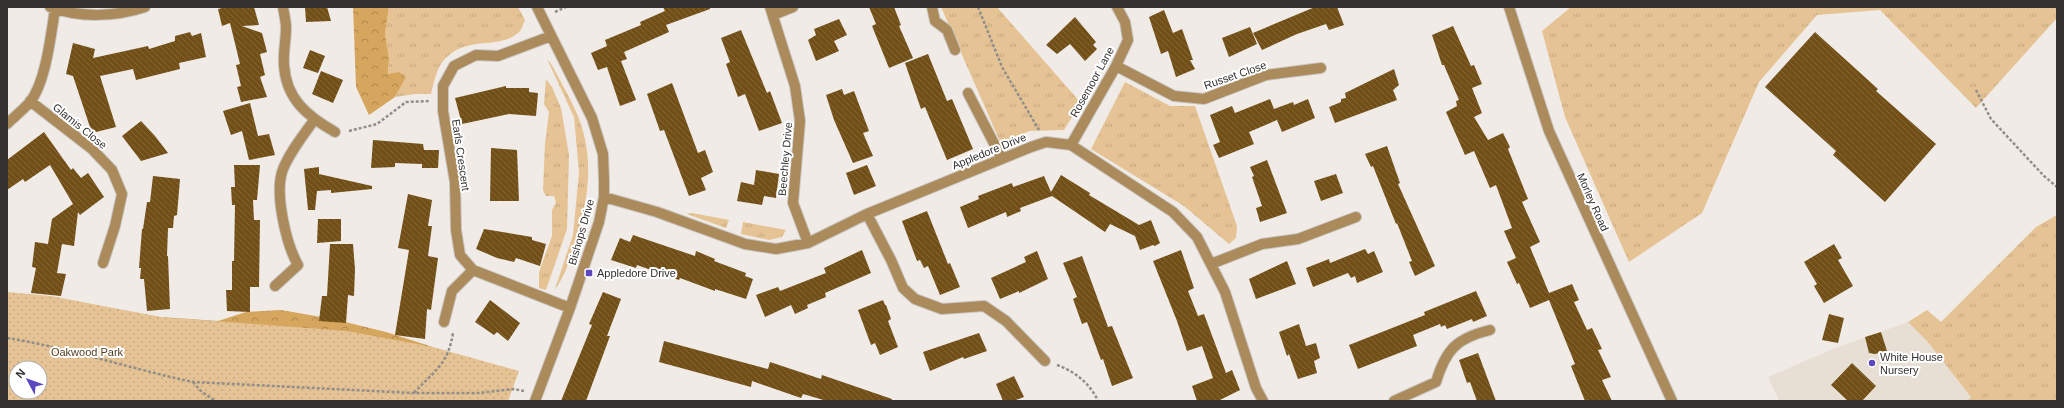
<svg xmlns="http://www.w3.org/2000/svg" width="2064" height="408" font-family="Helvetica,sans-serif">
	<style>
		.built { fill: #e8dfd4 }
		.grass { fill: url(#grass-tufts) }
		.forest { fill: url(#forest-crowns) }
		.park { fill: url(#park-dots); fill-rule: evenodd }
		.building { fill: url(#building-back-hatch) }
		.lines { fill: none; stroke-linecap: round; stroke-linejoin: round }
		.minor-casing { stroke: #cac6c1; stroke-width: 12 }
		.path { stroke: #928f8b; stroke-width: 2.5; stroke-dasharray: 3 2; stroke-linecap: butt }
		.minor { stroke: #ab8a5b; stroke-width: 10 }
		.poi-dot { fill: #5b48c1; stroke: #fff; stroke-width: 1.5 }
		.labels { text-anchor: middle; stroke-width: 4; stroke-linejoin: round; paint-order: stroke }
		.street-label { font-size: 11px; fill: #32312f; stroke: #fff }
		.poi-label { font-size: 11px; fill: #32312f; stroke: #fff; text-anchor: start }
		.park-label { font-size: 11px; fill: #533d1e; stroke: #fff }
	</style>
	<defs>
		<pattern id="grass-tufts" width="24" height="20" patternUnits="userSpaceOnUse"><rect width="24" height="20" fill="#e6c394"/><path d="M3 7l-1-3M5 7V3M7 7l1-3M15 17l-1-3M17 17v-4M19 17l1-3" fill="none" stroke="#c6a880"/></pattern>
		<pattern id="forest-crowns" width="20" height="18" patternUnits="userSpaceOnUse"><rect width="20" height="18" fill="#d7a65e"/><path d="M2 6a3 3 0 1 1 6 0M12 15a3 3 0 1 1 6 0" fill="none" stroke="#af884e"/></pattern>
		<pattern id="park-dots" width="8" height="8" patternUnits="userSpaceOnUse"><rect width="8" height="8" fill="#e6c394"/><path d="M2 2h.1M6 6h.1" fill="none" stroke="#c6a880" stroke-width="1.8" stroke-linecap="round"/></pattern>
		<pattern id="building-back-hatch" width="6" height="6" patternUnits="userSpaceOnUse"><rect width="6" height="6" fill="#724f16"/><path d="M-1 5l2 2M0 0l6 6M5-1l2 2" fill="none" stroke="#826638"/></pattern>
	</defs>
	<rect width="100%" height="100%" fill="#f0ebe6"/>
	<path class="built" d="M 1908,322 L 1927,341 L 1971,397 L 1967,401 L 1779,401 L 1768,377 L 1833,349 Z"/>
	<path class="grass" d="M 389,7 L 518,7 L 525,20 C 523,24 522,30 518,33 C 498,50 466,35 444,60 C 436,69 434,83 431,94 L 415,94 L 395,97 L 405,77 L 388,75 L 389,58 L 385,34 Z
		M 941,7 L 997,7 L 1081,103 L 1064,130 L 1029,131 L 1002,146 Z
		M 1571,7 L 2057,7 L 2057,18 L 1976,108 L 1880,10 L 1817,15 L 1759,82 L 1702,213 L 1629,262 L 1565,117 L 1542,31 Z
		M 547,59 L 552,65 C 560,81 570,97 577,114 C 595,156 589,200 575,242 C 570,258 566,275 555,289 L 573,235 L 579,172 L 574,117 Z
		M 546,79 L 552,87 L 561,108 L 569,155 L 567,229 L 546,290 L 539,288 L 539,272 L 552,236 L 552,210 L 556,203 L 554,196 L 546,196 L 543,190 L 545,143 L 549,112 L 544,104 Z
		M 1125,82 L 1170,106 L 1195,106 L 1237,226 L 1236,238 L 1229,244 L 1184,206 L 1091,149 Z
		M 692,213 L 729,220 L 726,228 L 687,214 Z
		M 2057,215 L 2057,401 L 1967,401 L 1971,397 L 1927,341 L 1908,322 L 1927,310 L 1941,322 L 2036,227 Z
		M 743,222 L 786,230 L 782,237 L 769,240 L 741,234 Z"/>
	<path class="forest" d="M 353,7 L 389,7 L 385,34 L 389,58 L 388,74 L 399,72 L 406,77 L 395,97 L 369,115 L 356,87 Z
		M 118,309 L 160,317 L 218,321 L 246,312 L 281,310 L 333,319 L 386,332 L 433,347 L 435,362 L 257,338 Z"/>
	<path class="park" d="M 7,292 L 51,296 L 160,317 L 347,331 L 433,347 L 519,371 L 508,401 L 7,401 ZM 16,368 L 40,368 L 40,392 L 16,392 Z"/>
	<path class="building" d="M 226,7 L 254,7 L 259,25 L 242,26 L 262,33 L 267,52 L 260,54 L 265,75 L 260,77 L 267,97 L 241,102 L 237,87 L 241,86 L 236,65 L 240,64 L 230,23 L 222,26 L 218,9 Z
		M 305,7 L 327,7 L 331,21 L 306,22 Z
		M 663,7 L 710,7 L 710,9 L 666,25 L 669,32 L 624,52 L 627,59 L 621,61 L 636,100 L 620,106 L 607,67 L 598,70 L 591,53 L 607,46 L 605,40 L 641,25 L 640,22 L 665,11 Z
		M 869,7 L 894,7 L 901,25 L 899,26 L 913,58 L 889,68 L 872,26 L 876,24 Z
		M 1315,7 L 1337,7 L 1344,25 L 1329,30 L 1326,24 L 1297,34 L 1262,50 L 1253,33 Z
		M 1164,10 L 1173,33 L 1182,29 L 1193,60 L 1190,60 L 1195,69 L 1176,77 L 1168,51 L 1161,54 L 1149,17 Z
		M 1075,17 L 1096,42 L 1093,45 L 1097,49 L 1085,61 L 1070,44 L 1057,54 L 1046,45 Z
		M 839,19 L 847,35 L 834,41 L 839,51 L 816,61 L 808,40 L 816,35 L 814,29 Z
		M 1453,26 L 1471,66 L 1474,65 L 1482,84 L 1472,88 L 1482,113 L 1474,117 L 1488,140 L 1503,133 L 1510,147 L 1508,149 L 1528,199 L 1522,202 L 1540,242 L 1530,247 L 1549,293 L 1572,284 L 1579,300 L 1574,302 L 1587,330 L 1592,328 L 1602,349 L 1598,350 L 1611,377 L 1602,380 L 1612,401 L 1585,401 L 1571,366 L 1575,364 L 1549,300 L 1530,308 L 1519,283 L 1517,284 L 1507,262 L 1516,258 L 1504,231 L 1512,228 L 1496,185 L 1490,188 L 1474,151 L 1465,155 L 1446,112 L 1457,106 L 1456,101 L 1459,100 L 1444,65 L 1442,65 L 1432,35 Z
		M 1250,27 L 1257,44 L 1229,57 L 1222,38 Z
		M 741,30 L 767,93 L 770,91 L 782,123 L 759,131 L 745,94 L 738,97 L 726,64 L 730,62 L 721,38 Z
		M 190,32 L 192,36 L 201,33 L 206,57 L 179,63 L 180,69 L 136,80 L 133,69 L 100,76 L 116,127 L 92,133 L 73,76 L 66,74 L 73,43 L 95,49 L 93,58 L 148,46 L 149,49 L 175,41 L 175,36 Z
		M 1815,32 L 1878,89 L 1876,91 L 1936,144 L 1885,202 L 1833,155 L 1836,151 L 1765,87 Z
		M 310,50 L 325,56 L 318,73 L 303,68 Z
		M 928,54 L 947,101 L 952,99 L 973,149 L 947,160 L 925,107 L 921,109 L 905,63 Z
		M 1394,69 L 1399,85 L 1393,90 L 1397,100 L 1335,123 L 1329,107 L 1341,102 L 1341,99 L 1346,98 L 1345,93 Z
		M 321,71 L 343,80 L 333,103 L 312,94 Z
		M 672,83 L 698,153 L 705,150 L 713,172 L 701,178 L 706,190 L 689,196 L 664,130 L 660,131 L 647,94 Z
		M 506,86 L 506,88 L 529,88 L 529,92 L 538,93 L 536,116 L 509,114 L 462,124 L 455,98 Z
		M 842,89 L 844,95 L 854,91 L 869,131 L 863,133 L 873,156 L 853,163 L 834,120 L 826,95 Z
		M 1270,99 L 1274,109 L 1293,102 L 1294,105 L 1308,99 L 1315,118 L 1282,132 L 1277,120 L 1249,132 L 1254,144 L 1219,158 L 1213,145 L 1220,142 L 1210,115 L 1232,106 L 1235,113 Z
		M 250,103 L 258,136 L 269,134 L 275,155 L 249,160 L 242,131 L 231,135 L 223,111 Z
		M 141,121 L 155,136 L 168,153 L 141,161 L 122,136 Z
		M 44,132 L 71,170 L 73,168 L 81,178 L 88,173 L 104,197 L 80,215 L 78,212 L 74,246 L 62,244 L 57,273 L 66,274 L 61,296 L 31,293 L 36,268 L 32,267 L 35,242 L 48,244 L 52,219 L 73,204 L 50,165 L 25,182 L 23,179 L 7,190 L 7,160 Z
		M 373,140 L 423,144 L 424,150 L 439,150 L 438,168 L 422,168 L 422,164 L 395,163 L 395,167 L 371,168 Z
		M 1387,146 L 1400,183 L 1398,184 L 1435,266 L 1415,276 L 1409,262 L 1412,261 L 1397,223 L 1396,224 L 1373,166 L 1371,167 L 1365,154 Z
		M 491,148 L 517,150 L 519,201 L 490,201 Z
		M 1267,160 L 1287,213 L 1260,222 L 1256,208 L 1262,206 L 1252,177 L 1254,176 L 1250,167 Z
		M 234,165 L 260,165 L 257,200 L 253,200 L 254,220 L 260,220 L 259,287 L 250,287 L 250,312 L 227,311 L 226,290 L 232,290 L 232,261 L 234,261 L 235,205 L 232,205 L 231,187 L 235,187 Z
		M 867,165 L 876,186 L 854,195 L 846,173 Z
		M 319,167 L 319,174 L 372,186 L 372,189 L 331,193 L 331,190 L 317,191 L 315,210 L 308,210 L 304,169 Z
		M 756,170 L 779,174 L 776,198 L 764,196 L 762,205 L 737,201 L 741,182 L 754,185 Z
		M 1336,174 L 1343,193 L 1321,201 L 1314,181 Z
		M 1061,175 L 1090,193 L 1089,195 L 1139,225 L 1151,220 L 1160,243 L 1155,246 L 1153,245 L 1140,250 L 1135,236 L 1110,224 L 1105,232 L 1052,196 L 1020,208 L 1021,211 L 1007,217 L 1006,212 L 968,228 L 960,207 L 979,199 L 978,196 L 1012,183 L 1013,187 L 1044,176 L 1051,192 Z
		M 153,176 L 180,179 L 177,215 L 174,216 L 173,228 L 168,228 L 167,256 L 168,256 L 170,309 L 147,311 L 144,279 L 140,279 L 141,268 L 139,268 L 142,229 L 143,229 L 147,202 L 150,202 Z
		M 408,194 L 432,200 L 428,226 L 432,226 L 428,256 L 438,258 L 431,310 L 427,309 L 425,339 L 395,335 L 409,250 L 398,248 Z
		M 927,211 L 948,264 L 950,263 L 960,287 L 940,295 L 928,266 L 924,268 L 920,260 L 917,261 L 902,221 Z
		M 318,219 L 341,219 L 341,241 L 317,243 Z
		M 484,229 L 532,237 L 532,240 L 546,244 L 540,266 L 516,258 L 514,262 L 497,258 L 476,249 Z
		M 633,235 L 695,256 L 696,251 L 715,259 L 714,261 L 746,273 L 745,276 L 753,279 L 746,299 L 715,289 L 715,291 L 680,278 L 679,280 L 637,265 L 636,268 L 611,260 L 620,238 L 630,242 Z
		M 330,244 L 353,244 L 355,269 L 354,296 L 348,295 L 346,323 L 319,321 L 322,296 L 327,296 Z
		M 1834,244 L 1842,258 L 1838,260 L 1853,286 L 1824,303 L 1814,286 L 1817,284 L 1804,262 Z
		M 1365,249 L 1368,254 L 1374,251 L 1383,272 L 1357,283 L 1355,276 L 1351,278 L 1348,273 L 1313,287 L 1306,268 L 1329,259 L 1330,263 Z
		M 862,250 L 871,273 L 825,293 L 826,297 L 807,305 L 808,308 L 795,314 L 791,305 L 765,317 L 756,295 L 778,287 L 780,291 L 826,273 L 824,268 Z
		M 1181,250 L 1194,288 L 1188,291 L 1198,316 L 1204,314 L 1226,373 L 1232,370 L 1240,390 L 1218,401 L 1197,401 L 1192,386 L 1213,378 L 1202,346 L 1187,351 L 1177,321 L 1153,261 Z
		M 1037,251 L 1048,279 L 1019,293 L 1019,291 L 1000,299 L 991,278 L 1026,262 L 1024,257 Z
		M 1082,256 L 1108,327 L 1112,326 L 1133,378 L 1112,386 L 1103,359 L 1101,360 L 1087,322 L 1082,324 L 1073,299 L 1077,297 L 1063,263 Z
		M 1287,261 L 1296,284 L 1256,299 L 1249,279 Z
		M 1476,291 L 1487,316 L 1473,322 L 1472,319 L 1447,329 L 1445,325 L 1441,327 L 1440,324 L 1413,335 L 1417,346 L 1358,369 L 1349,345 L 1425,315 L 1424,312 Z
		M 603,292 L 621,299 L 607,336 L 610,336 L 586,401 L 561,401 L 592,325 L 589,324 Z
		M 490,300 L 520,323 L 508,341 L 497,332 L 494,335 L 475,322 Z
		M 883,300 L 885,305 L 886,305 L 891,319 L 888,321 L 898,347 L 880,355 L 875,343 L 871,345 L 858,310 Z
		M 1829,314 L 1844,318 L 1838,343 L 1822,340 Z
		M 1299,324 L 1306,346 L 1316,343 L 1320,358 L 1314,361 L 1317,373 L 1298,379 L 1289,354 L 1287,356 L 1279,332 Z
		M 1881,332 L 1887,351 L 1875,354 L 1869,353 L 1865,337 Z
		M 979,333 L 987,351 L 964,359 L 963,357 L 930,371 L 923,352 Z
		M 664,341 L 768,369 L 770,362 L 821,379 L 822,375 L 892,399 L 892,401 L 827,401 L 803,394 L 801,398 L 752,381 L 751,387 L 659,362 Z
		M 1478,353 L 1496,401 L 1477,401 L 1470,382 L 1467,383 L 1459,360 Z
		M 1852,363 L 1876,386 L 1862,401 L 1848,401 L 1831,385 Z
		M 1014,376 L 1024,397 L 1013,401 L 1003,401 L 996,384 Z"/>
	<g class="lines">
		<defs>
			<path id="minor" d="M 50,7 C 80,18 115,17 145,7
				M 283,7 C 284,14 286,21 286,28 C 286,40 283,53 284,65 C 286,99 307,116 335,132
				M 770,7 L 795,86 L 800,121 L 793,203 L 808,243
				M 932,7 L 935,21 L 947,30 L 955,50
				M 1509,7 L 1549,131 L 1672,401
				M 773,15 L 793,7
				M 551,36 L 498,56 L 476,55 L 454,66 L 443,86 L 443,111 L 455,182 L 456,230 L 460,255 L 473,270 L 570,308
				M 1116,66 L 1174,96 L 1204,99 L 1266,75 L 1321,68
				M 968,93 L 1002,159
				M 30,101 L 92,149 L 112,170 L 122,194 L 115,226 L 103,263
				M 7,124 C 14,117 23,110 30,102 C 46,82 51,34 55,9
				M 1071,145 L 1116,66 L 1128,40 L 1125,22 L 1117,7
				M 604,197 L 657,212 L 745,244 L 776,249 L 808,243 L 867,214 L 1031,147 L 1046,142 L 1071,145 L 1173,212 L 1197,237 L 1225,292 L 1256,388 L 1263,401
				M 867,214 L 891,260 L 903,288 L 915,299 L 942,309 L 984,306 L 1006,321 L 1045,361
				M 1211,264 L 1262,244 L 1298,239 L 1356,217
				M 275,286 L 298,265 C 286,244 275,195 282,172 C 288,154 303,136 314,120
				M 444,322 L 452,291 L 473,270
				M 535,401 L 570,308 L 599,222 L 604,197 L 604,180 L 603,154 L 592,118 L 537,7
				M 1394,401 L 1436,382 C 1446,349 1457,338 1490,330"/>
		</defs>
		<use href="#minor" class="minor-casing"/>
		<path class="path" d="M 978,7 L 1002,67 L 1039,130
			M 555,12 L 566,7
			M 1976,90 L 1991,119 L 2044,176 L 2057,187
			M 349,131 L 377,124 L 406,102 L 430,101
			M 7,338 C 70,348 131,369 193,382 L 414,393 L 479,393 L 513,389 L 524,391
			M 1057,365 C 1074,371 1090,383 1098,401
			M 193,382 L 201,391 L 215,401
			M 414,393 C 434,371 448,365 453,333"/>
		<use href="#minor" class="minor"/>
	</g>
	<g class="poi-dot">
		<rect x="585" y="269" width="8" height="8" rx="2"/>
		<circle cx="1872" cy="363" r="4"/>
	</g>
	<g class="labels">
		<g class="street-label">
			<text transform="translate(1235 75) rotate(-19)" y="4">Russet Close</text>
			<text transform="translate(1092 82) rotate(-61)" y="4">Rosemoor Lane</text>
			<text transform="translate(80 126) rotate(39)" y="4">Glamis Close</text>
			<text transform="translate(989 151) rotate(-22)" y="4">Appledore Drive</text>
			<text transform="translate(461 155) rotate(82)" y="4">Earls Crescent</text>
			<text transform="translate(785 159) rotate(-85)" y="4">Beechley Drive</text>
			<text transform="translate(1593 202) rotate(66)" y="4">Morley Road</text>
			<text transform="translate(581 232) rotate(-74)" y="4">Bishops Drive</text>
		</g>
		<g class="poi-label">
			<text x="597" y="277">Appledore Drive</text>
			<text x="1880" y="361">White House<tspan x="1880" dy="13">Nursery</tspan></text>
		</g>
		<g class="park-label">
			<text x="87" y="356">Oakwood Park</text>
		</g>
	</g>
	<rect width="2064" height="408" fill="none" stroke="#32312f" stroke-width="16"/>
	<g transform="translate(28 380) rotate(311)"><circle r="19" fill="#ffffff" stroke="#adadac"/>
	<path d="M0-3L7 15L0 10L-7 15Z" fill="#5b48c1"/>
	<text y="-6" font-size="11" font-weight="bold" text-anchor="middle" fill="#32312f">N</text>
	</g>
</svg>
